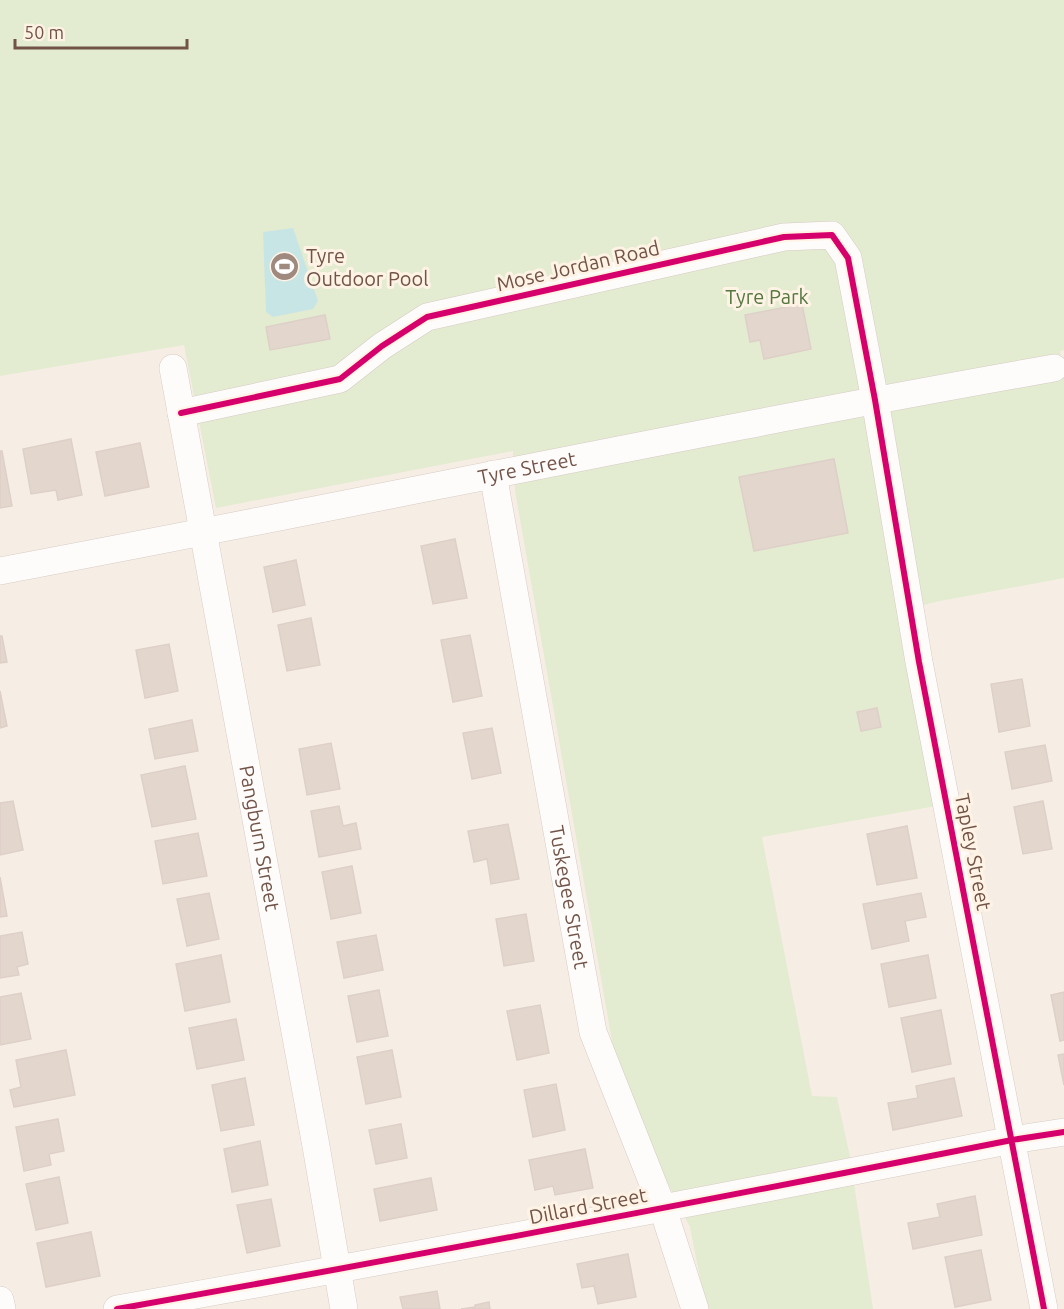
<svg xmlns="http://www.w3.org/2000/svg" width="1064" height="1309" font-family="Ubuntu,sans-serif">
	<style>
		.green { fill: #e3ebd0 }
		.water { fill: #c8e5e5 }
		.building { fill: #e2d6cd; stroke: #ded0c8; stroke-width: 1.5 }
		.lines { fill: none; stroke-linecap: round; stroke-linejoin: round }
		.street-casing { stroke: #d7cbc4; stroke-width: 28 }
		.street { stroke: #fefcfb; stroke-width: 27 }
		.cycleway-casing { stroke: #fff3e5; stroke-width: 10 }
		.cycleway { stroke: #d6006c; stroke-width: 6 }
		.labels { text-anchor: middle; stroke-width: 6; stroke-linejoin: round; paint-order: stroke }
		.poi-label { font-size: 20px; fill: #725347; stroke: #fff3e5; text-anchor: start }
		.street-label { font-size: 20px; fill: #725347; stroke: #fff3e5 }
		.park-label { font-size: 20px; fill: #547840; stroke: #fff3e5 }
	</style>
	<rect width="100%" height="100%" fill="#f6eee5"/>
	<path class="green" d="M 0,0 L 1064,0 L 1064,350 L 1060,351 L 1064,373 L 1064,578 L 940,601 L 897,611 L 936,806 L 762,837 L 812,1096 L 837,1097 L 850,1157 L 873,1309 L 706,1309 L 690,1227 L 667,1182 L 614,1052 L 515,491 L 513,451 L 216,508 L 184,345 L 0,376 Z"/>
	<path class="water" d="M 293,228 L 318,301 L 313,309 L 273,317 L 266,312 L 263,232 Z"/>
	<path class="building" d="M 802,304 L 811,349 L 764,359 L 760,340 L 750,342 L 745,315 Z
		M 325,315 L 330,339 L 270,350 L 266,327 Z
		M 71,439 L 82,495 L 58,500 L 56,490 L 31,494 L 23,449 Z
		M 140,443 L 149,487 L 105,496 L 96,452 Z
		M 0,451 L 2,451 L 12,506 L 0,508 Z
		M 834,459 L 848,533 L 754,551 L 739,477 Z
		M 455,539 L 467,598 L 433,604 L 421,546 Z
		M 296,560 L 305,605 L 273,612 L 264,567 Z
		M 311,618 L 320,665 L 287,671 L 278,625 Z
		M 470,635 L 482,696 L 453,702 L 441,640 Z
		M 0,636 L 2,636 L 7,662 L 0,663 Z
		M 169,644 L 178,691 L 145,698 L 136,650 Z
		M 1022,679 L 1030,726 L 999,732 L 991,684 Z
		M 0,691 L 7,726 L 0,728 Z
		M 877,708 L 881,727 L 861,731 L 857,712 Z
		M 192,720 L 198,751 L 155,759 L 149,729 Z
		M 492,728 L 501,773 L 472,779 L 463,733 Z
		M 331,743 L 340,789 L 307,795 L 299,749 Z
		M 1045,745 L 1052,781 L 1012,789 L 1005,752 Z
		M 185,766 L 196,819 L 152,827 L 141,775 Z
		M 13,801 L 23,850 L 0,855 L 0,803 Z
		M 1043,801 L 1052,849 L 1023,854 L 1014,807 Z
		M 339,806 L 343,826 L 356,823 L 361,849 L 319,857 L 311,811 Z
		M 508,824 L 519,879 L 491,884 L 487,859 L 474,862 L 468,831 Z
		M 907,826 L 917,878 L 877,885 L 867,834 Z
		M 198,833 L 207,876 L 163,884 L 155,841 Z
		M 352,866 L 361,913 L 331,919 L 322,872 Z
		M 0,877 L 7,916 L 0,917 Z
		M 209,893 L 219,939 L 187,946 L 177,899 Z
		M 921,893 L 926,917 L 905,921 L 909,941 L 872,949 L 863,904 Z
		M 526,914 L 534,961 L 504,966 L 496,919 Z
		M 22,932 L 28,964 L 17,967 L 19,975 L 0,978 L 0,936 Z
		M 376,935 L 383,970 L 344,978 L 337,942 Z
		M 221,955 L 230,1002 L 185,1011 L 176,964 Z
		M 928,955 L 936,998 L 889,1007 L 881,964 Z
		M 379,990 L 388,1036 L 357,1042 L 348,996 Z
		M 1064,992 L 1064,1040 L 1060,1041 L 1051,995 Z
		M 21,993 L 31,1039 L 0,1045 L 0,997 Z
		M 540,1005 L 549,1053 L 517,1060 L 507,1011 Z
		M 941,1010 L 951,1064 L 912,1072 L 901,1018 Z
		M 236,1019 L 244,1060 L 197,1069 L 189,1028 Z
		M 66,1050 L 75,1095 L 14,1107 L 10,1090 L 21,1087 L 16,1060 Z
		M 392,1050 L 401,1097 L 366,1104 L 357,1057 Z
		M 1064,1054 L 1064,1085 L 1058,1055 Z
		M 245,1078 L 254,1125 L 221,1131 L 212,1085 Z
		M 954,1078 L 962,1116 L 893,1130 L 888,1103 L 918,1098 L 916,1086 Z
		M 556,1084 L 565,1130 L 533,1137 L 524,1090 Z
		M 58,1119 L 64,1151 L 49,1154 L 51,1165 L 24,1171 L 16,1127 Z
		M 401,1124 L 407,1158 L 376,1164 L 369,1130 Z
		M 260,1141 L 268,1185 L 232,1192 L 224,1149 Z
		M 585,1149 L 593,1188 L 555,1195 L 553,1186 L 535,1190 L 529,1160 Z
		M 59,1177 L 68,1223 L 36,1230 L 26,1184 Z
		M 431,1178 L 437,1210 L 380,1221 L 374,1189 Z
		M 975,1196 L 982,1235 L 913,1249 L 908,1223 L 940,1217 L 937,1204 Z
		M 271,1199 L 280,1246 L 247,1253 L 237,1205 Z
		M 91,1232 L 100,1276 L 46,1287 L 37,1243 Z
		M 981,1250 L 991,1300 L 955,1307 L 945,1257 Z
		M 628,1254 L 636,1297 L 598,1304 L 594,1286 L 582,1288 L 577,1264 Z
		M 437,1291 L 440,1309 L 403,1309 L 400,1297 Z
		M 489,1302 L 490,1309 L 461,1309 L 475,1307 L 475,1305 Z"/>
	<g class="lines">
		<defs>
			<g id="street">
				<path id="s1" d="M 173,368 L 316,1146 L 344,1309"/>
				<path d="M 181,413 L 340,379 L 382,346 L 427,317 L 784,237 L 832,235 L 848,258 L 875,400 L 919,662 L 1044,1309"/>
				<path id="s2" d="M 493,474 L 593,1032 L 663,1209 L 695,1309"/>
				<path id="s3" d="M 0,571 C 352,505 702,430 1054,368"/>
				<path d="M 0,1300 L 2,1309"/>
				<path d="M 117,1309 C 416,1256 714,1199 1012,1140 L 1064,1132"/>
			</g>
		</defs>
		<use href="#street" class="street-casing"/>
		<use href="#street" class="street"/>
		<defs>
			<path id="cycleway" d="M 181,413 L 340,379 L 382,346 L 427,317 L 784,237 L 832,235 L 848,258 L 875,400 L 919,662 L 1044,1309
				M 117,1309 C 416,1256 714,1199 1012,1140 L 1064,1132"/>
		</defs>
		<use href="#cycleway" class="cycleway-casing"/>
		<use href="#cycleway" class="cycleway"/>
	</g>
	<defs>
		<symbol id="stadium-disc" viewBox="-11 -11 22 22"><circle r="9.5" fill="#a0897e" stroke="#fff3e5"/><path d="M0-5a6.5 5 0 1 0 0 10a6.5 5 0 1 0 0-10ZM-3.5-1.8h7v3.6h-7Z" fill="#fff"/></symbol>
	</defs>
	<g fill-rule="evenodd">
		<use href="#stadium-disc" x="268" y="250" width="33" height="33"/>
	</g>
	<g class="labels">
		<g class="poi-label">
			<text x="306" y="263">Tyre<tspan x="306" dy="23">Outdoor Pool</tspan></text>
		</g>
		<g class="street-label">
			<text transform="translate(578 266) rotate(-13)" y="7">Mose Jordan Road</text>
			<text dy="7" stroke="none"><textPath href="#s3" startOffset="537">Tyre Street</textPath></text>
			<text dy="7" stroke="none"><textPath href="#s1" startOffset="478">Pangburn Street</textPath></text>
			<text transform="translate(973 852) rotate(79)" y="7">Tapley Street</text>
			<text dy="7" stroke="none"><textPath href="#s2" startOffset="430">Tuskegee Street</textPath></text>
			<text transform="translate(588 1206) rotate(-11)" y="7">Dillard Street</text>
		</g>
		<g class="park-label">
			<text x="767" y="304">Tyre Park</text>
		</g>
	</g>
	<path d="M15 39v9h172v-9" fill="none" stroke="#725347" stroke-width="3"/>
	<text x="24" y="39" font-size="18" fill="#725347" stroke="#fff3e5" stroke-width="4.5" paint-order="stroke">50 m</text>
</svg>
